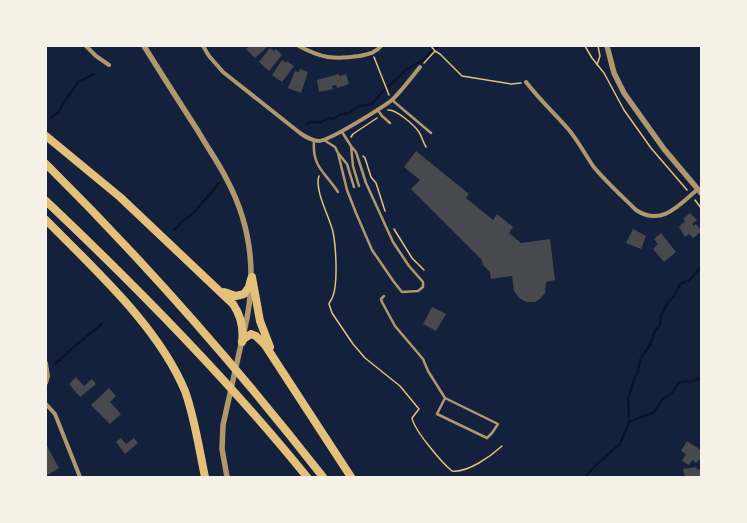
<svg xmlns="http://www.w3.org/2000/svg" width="747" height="523" font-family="'Nunito Sans',sans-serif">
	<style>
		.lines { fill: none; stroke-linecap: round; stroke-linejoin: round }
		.stream { stroke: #0b132b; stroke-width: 2.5 }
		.building { fill: #48494c }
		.path { stroke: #e5c07b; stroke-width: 1.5 }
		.service { stroke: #b1986c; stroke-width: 2.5 }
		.minor { stroke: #b1986c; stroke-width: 4 }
		.tertiary { stroke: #b1986c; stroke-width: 5.5 }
		.motorway { stroke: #e5c07b; stroke-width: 8 }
	</style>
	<rect width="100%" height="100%" fill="#14213d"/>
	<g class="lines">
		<path class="stream" d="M 389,86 L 407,69 L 425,59 L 429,53 L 439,46
			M 52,117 L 59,112 L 61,107 L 78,82 L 94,74
			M 306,125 L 310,122 L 321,122 L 328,118 L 334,119 L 341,114 L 349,113 L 359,106 L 372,104 L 384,90
			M 174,230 C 180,223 184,220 191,215 C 201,205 210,194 219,183
			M 55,364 L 76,345 L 102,324
			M 629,422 L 628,399 L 635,377 L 638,372 L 639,364 L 641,358 L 650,345 L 655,331 L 660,325 L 661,316 L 667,304 L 674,296 L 680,284 L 689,280 L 701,267
			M 585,477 L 597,464 L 620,444 L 629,422 L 654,412 L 663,399 L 671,394 L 677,385 L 680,382 L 694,381 L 701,378"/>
	</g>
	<path class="building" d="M 249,46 L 268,46 L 255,58 L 246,49 Z
		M 270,48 L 274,51 L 276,49 L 282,55 L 269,71 L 259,62 Z
		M 282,60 L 286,63 L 287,61 L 294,66 L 282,82 L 272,75 Z
		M 300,69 L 308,72 L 301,93 L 288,88 L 295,71 L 299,72 Z
		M 339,74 L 339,76 L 346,74 L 349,84 L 337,88 L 336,85 L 332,86 L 333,89 L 319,92 L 317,80 Z
		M 416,151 L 469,194 L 466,198 L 493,220 L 497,214 L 513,227 L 509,233 L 521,243 L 550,239 L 555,280 L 546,282 L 545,293 L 541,298 L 535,302 L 526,302 L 519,298 L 514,291 L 512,276 L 491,279 L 490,272 L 483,265 L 481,259 L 411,189 L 420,180 L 404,167 Z
		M 690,213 L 697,220 L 692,224 L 694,226 L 696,224 L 701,230 L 701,232 L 693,238 L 689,234 L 685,237 L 679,227 L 685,221 L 683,219 Z
		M 633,229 L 646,236 L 641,249 L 626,243 Z
		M 661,233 L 676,252 L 664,262 L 653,249 L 658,244 L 654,239 Z
		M 432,307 L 446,314 L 436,331 L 423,324 Z
		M 76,377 L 84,386 L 92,379 L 96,384 L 80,397 L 69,384 Z
		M 109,388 L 116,396 L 110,402 L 121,414 L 110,424 L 91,405 Z
		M 121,438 L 126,444 L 134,438 L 138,443 L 125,454 L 116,442 Z
		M 687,441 L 701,450 L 701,461 L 699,460 L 696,463 L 692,460 L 689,465 L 682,461 L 686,454 L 681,451 Z
		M 46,444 L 59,468 L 46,476 Z
		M 696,467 L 697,470 L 699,469 L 701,471 L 700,477 L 685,477 L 683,469 Z"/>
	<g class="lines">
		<path class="path" d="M 585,46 L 592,58 L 604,73 L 624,110 L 651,148 L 687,190
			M 435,51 L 440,54 L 462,76 L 511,84 L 521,83
			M 374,57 L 389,95
			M 424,63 L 435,51 L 431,46
			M 597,65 L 600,56 L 598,46
			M 388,110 C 396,109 414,125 419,132 C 422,137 423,142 426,147
			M 351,137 L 353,134 L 377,118
			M 363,156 L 365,158 L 371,177 L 376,183 L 385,211
			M 319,176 C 314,190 330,218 333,232 C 336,247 338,282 333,296 C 332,299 330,301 329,304 L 332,313 L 353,344 L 365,358 L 400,386 L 419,409 L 412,418 C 414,430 442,463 452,471 C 468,473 491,456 502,446
			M 695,200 L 701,208
			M 394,229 L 412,258 L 424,270"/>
		<path class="service" d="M 392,100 L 431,133
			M 377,109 L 382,116 L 390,123
			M 342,132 L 351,146 L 353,166 L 359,186
			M 324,140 L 335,147 L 338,153 L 347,190 L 356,213 L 372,250 L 394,282 L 402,292 L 418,291 L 423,287 L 423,282 L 409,266 L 393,242 L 366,183 L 356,152 L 351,146
			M 314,141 C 312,167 325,172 338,192
			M 338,153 L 347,164 L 354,187
			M 384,296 L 381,299 L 382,302 L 395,326 L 423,359 L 428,371 L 445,398 L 498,424 L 492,433 L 487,438 L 437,414 L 445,398"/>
		<path class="minor" d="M 86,46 L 96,56 L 109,65
			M 203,46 L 209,56 L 223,72 L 300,133 C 306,137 312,141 319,141 C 329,141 383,107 392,100 C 402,90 411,78 420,67
			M 299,46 C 321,58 334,60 359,56 C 368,54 374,54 381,46
			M 526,82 C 539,99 555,114 569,130 C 578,141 585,154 593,166 C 606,182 622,196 636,210 C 662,227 679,205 698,189
			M 46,363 L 48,376 L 46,383
			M 46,404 L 55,414 L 80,477"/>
		<path class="tertiary" d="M 144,46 C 162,75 180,103 198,131 C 207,147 218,162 226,178 C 252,226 257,279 244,332
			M 607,46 L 614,73 L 624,93 L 664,149 L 701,193
			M 227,477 L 222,449 L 223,425 L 242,340"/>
		<path class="motorway" d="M 46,136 L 120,197 L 233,304 C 241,316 244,327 242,342
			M 46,164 C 145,262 237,367 323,477
			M 46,201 C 138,288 227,378 307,477
			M 46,220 C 95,270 158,326 185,391 C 195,419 199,449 205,477
			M 252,277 L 260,321 L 270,347
			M 224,292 L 236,296 L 244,294 L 249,287 L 251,279
			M 242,341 L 245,338 L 251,334 L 256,336 L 265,345 L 351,477"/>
	</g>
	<rect width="747" height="523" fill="none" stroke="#f6f1e7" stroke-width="94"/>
</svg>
